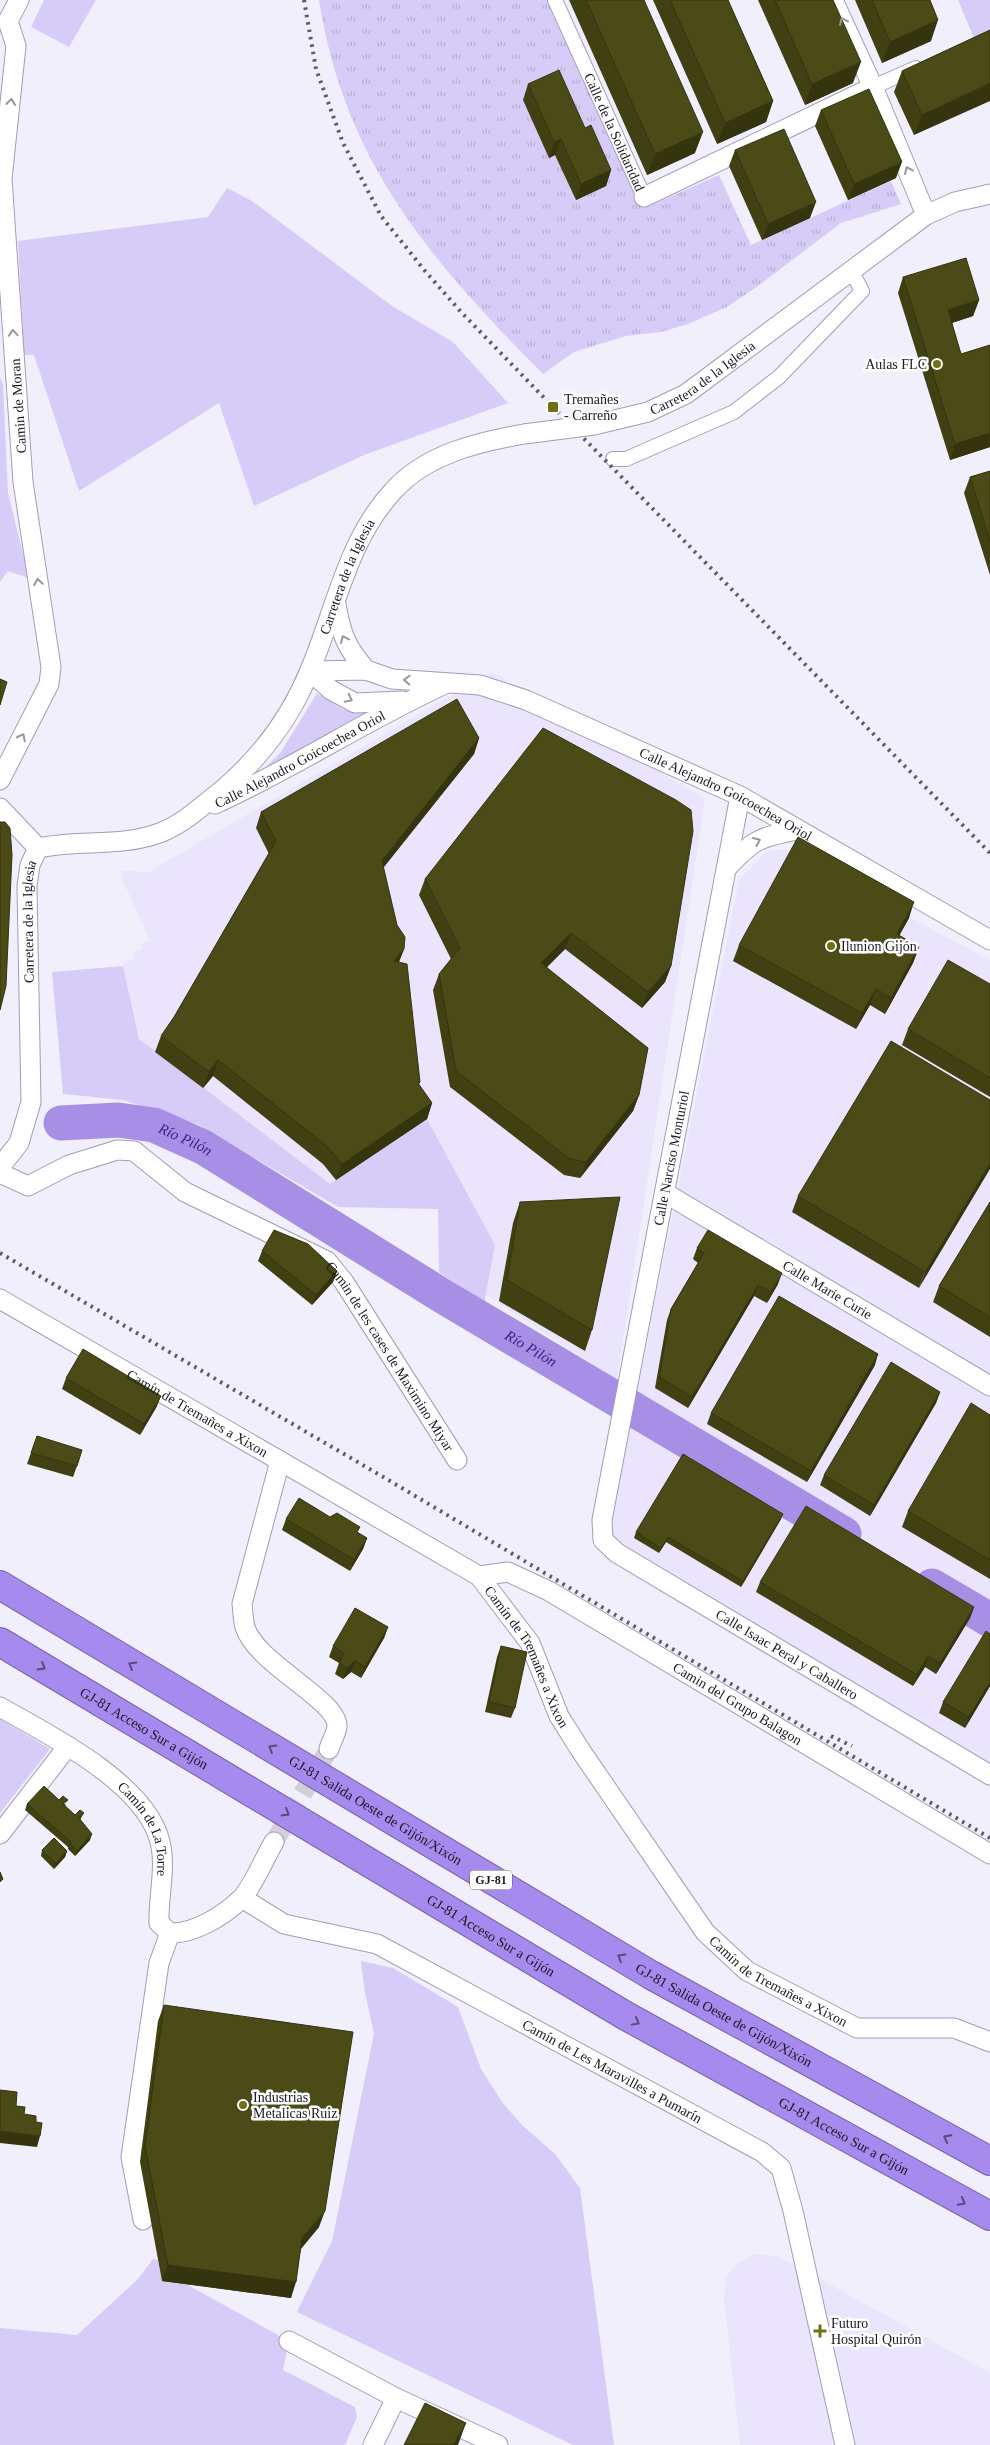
<svg xmlns="http://www.w3.org/2000/svg" width="990" height="2445" font-family="'Times New Roman',serif">
	<style>
		.built { fill: #eae5fc }
		.green { fill: #d6ccf7 }
		.park { fill: url(#park-tufts) }
		.lines { fill: none; stroke-linecap: round; stroke-linejoin: round }
		.river { stroke: #a68fe4; stroke-width: 35 }
		.minor-tunnel { stroke: #d1cfda; stroke-width: 19; stroke-dasharray: 19 9; stroke-linecap: butt }
		.pedestrian-casing { stroke: #a29cb8; stroke-width: 16 }
		.minor-casing { stroke: #a29cb8; stroke-width: 21 }
		.motorway-casing { stroke: #7562a6; stroke-width: 30 }
		.pedestrian { stroke: #fff; stroke-width: 14 }
		.minor { stroke: #fff; stroke-width: 19 }
		.motorway { stroke: #a68aed; stroke-width: 28 }
		.rail { stroke: #5d5b66; stroke-width: 4; stroke-dasharray: 2.5 5; stroke-linecap: butt }
		.minor-bridge-casing { stroke: #a29cb8; stroke-width: 21; stroke-linecap: butt }
		.minor-bridge { stroke: #fff; stroke-width: 19 }
		.wall { fill: #404013 }
		.shaded-wall { fill: #34340f }
		.building { fill: #4a4b16; stroke: #34340f }
		.oneway { stroke: #98979c }
		.oneway2 { stroke: #594b7d }
		.poi-dot { fill: #6f7115; stroke: #fefefe; stroke-width: 2 }
		.labels { text-anchor: middle; stroke-width: 5; stroke-linejoin: round; paint-order: stroke }
		.shield { fill: #fefefe; stroke: #5e5d64; stroke-width: 1 }
		.shield-label { font-size: 12px; font-weight: bold; fill: #1a1822 }
		.street-label { font-size: 14px; fill: #1a1822; stroke: #fefefe }
		.poi-label { font-size: 14px; fill: #1a1822; stroke: #fefefe; text-anchor: start }
		.water-label { font-size: 15px; font-style: italic; fill: #431c7e; stroke: #fefefe }
	</style>
	<defs>
		<pattern id="park-tufts" width="24" height="20" patternUnits="userSpaceOnUse" patternTransform="scale(1.25)"><rect width="24" height="20" fill="#d6ccf7"/><path d="M3 7l-1-3M5 7V3M7 7l1-3M15 17l-1-3M17 17v-4M19 17l1-3" fill="none" stroke="#b7aed3"/></pattern>
	</defs>
	<rect width="100%" height="100%" fill="#f1effb"/>
	<path class="built" d="M 491,672 L 705,799 L 617,1380 L 486,1295 L 495,1245 L 427,1119 L 330,1185 L 139,1039 L 123,966 L 123,962 L 134,959 L 133,952 L 143,949 L 141,944 L 150,940 L 123,881 L 121,870 L 147,873 Z
		M 786,849 L 990,961 L 990,1788 L 604,1559 L 739,880 L 766,852 Z
		M 753,2254 L 780,2257 L 990,2373 L 990,2445 L 740,2445 L 724,2298 L 726,2277 L 736,2264 Z"/>
	<path class="green" d="M 44,0 L 96,0 L 69,47 L 31,27 Z
		M 958,0 L 990,0 L 990,48 L 980,52 Z
		M 227,188 L 252,201 L 392,306 L 453,342 L 508,403 L 364,455 L 254,506 L 219,403 L 79,491 L 34,355 L 24,355 L 18,241 L 208,217 Z
		M 0,378 L 3,384 L 8,493 L 29,578 L 8,571 L 0,582 Z
		M 317,693 L 344,710 L 364,713 L 364,715 L 259,774 L 281,752 Z
		M 123,966 L 139,1039 L 330,1184 L 427,1119 L 495,1245 L 484,1305 L 439,1272 L 438,1209 L 338,1207 L 199,1125 L 123,1100 L 63,1094 L 52,972 Z
		M 0,1719 L 50,1749 L 0,1813 Z
		M 361,1961 L 393,1968 L 458,2007 L 481,2069 L 502,2102 L 522,2125 L 555,2154 L 580,2188 L 614,2445 L 573,2445 L 297,2312 L 332,2241 L 374,2034 L 365,1993 Z
		M 153,2259 L 158,2260 L 162,2281 L 186,2284 L 289,2341 L 283,2370 L 355,2407 L 357,2417 L 345,2445 L 0,2445 L 0,2328 L 77,2335 L 137,2280 Z"/>
	<path class="park" d="M 319,0 L 550,0 L 645,208 L 719,175 L 751,245 L 891,181 L 901,204 L 841,223 L 758,286 L 727,307 L 688,324 L 661,332 L 626,336 L 574,352 L 543,374 C 432,262 344,162 319,0 Z"/>
	<g class="lines">
		<g class="river">
			<path id="s1" d="M 61,1123 L 118,1120 L 154,1125 L 203,1147 L 444,1297 L 844,1534"/>
			<path d="M 932,1586 L 990,1620"/>
		</g>
		<path class="minor-tunnel" d="M 274,1842 L 329,1749"/>
		<defs>
			<g id="pedestrian">
				<path id="s2" d="M 555,0 L 644,197"/>
				<path d="M 873,87 L 916,68"/>
				<path d="M 613,459 L 626,459 L 734,412 L 779,377 L 862,291 L 851,270"/>
			</g>
			<g id="minor">
				<path d="M 833,0 L 873,87 L 926,215"/>
				<path d="M 8,21 L 19,0"/>
				<path d="M 644,197 L 873,87"/>
				<path id="s3" d="M 594,425 L 648,412 L 686,394 L 926,215 L 955,202 L 990,194"/>
				<path d="M 336,604 C 341,634 346,647 366,670"/>
				<path id="s4" d="M 310,671 L 366,670 L 392,679 L 480,685 L 526,700 L 740,796 L 990,940"/>
				<path d="M 310,671 L 331,690 L 355,703 L 403,701"/>
				<path d="M 0,780 L 49,684 L 51,667 L 23,482 L 2,179 L 16,46 L 8,21"/>
				<path id="s5" d="M 740,796 L 602,1520 L 603,1540 L 617,1553 L 990,1775"/>
				<path id="s6" d="M 215,804 C 294,768 366,720 445,684"/>
				<path d="M 0,808 L 38,848"/>
				<path d="M 727,868 C 753,839 761,837 798,830"/>
				<path id="s7" d="M 0,1167 L 19,1143 L 31,1102 L 27,886 L 30,865 L 38,848 C 80,839 122,848 162,832 C 184,823 202,806 221,791 C 259,759 291,717 310,670 C 336,609 347,540 394,490 C 427,454 478,442 524,434"/>
				<path id="s8" d="M 0,1173 L 28,1186 L 69,1165 L 117,1150 L 134,1151 L 185,1192 L 327,1261 L 344,1282 L 457,1460"/>
				<path id="s9" d="M 665,1193 L 990,1386"/>
				<path id="s10" d="M 0,1299 L 479,1576 L 530,1643 L 559,1716 L 581,1751 L 705,1932 L 747,1971 L 857,2028 L 954,2028 L 990,2042"/>
				<path d="M 280,1461 L 242,1604 C 243,1611 243,1620 245,1627 C 256,1664 339,1700 337,1727 C 336,1734 331,1742 329,1749"/>
				<path id="s11" d="M 479,1576 L 508,1572 L 549,1591 L 990,1854"/>
				<path id="s12" d="M 0,1707 C 49,1735 138,1779 158,1835 C 168,1863 158,1894 159,1923 L 170,1933 C 194,1934 223,1916 241,1899 C 252,1888 265,1857 274,1842"/>
				<path d="M 0,1834 L 68,1746"/>
				<path id="s13" d="M 242,1898 L 284,1924 L 377,1944 L 762,2152 L 781,2168 L 793,2211 L 845,2445"/>
				<path d="M 143,2220 L 131,2157 L 159,1963 L 170,1933"/>
				<path d="M 289,2341 L 396,2398 L 498,2445"/>
				<path d="M 373,2445 L 396,2398"/>
			</g>
			<g id="motorway">
				<path id="s14" d="M 0,1585 L 651,1975 L 990,2161"/>
				<path id="s15" d="M 0,1642 L 626,2016 L 990,2216"/>
			</g>
		</defs>
		<use href="#pedestrian" class="pedestrian-casing"/>
		<use href="#minor" class="minor-casing"/>
		<use href="#motorway" class="motorway-casing"/>
		<use href="#pedestrian" class="pedestrian"/>
		<use href="#minor" class="minor"/>
		<use href="#motorway" class="motorway"/>
		<path class="rail" d="M 304,0 L 316,69 L 343,143 L 381,216 L 425,271 L 462,313 L 553,407 L 990,853
			M 0,1253 L 385,1478 L 990,1838
			M 831,1736 L 852,1746"/>
		<defs>
			<path id="minor-bridge" d="M 524,434 L 594,425"/>
		</defs>
		<use href="#minor-bridge" class="minor-bridge-casing"/>
		<use href="#minor-bridge" class="minor-bridge"/>
	</g>
	<path class="wall" d="M 569,0 L 644,0 L 695,153 L 647,175 Z
		M 653,0 L 728,0 L 773,101 L 766,122 L 717,144 Z
		M 758,0 L 833,0 L 853,83 L 805,105 Z
		M 855,0 L 930,0 L 931,41 L 882,63 Z
		M 990,30 L 914,135 L 894,92 L 902,71 Z
		M 528,84 L 585,128 L 611,170 L 606,186 L 576,200 L 555,155 L 549,158 L 523,100 Z
		M 821,110 L 896,178 L 848,200 L 815,126 Z
		M 735,150 L 810,218 L 762,240 L 729,166 Z
		M 903,277 L 979,300 L 973,316 L 952,323 L 961,354 L 990,345 L 990,447 L 950,460 L 898,293 Z
		M 990,471 L 990,575 L 964,493 L 970,477 Z
		M 479,738 L 474,754 L 383,868 L 397,925 L 404,949 L 399,962 L 420,1082 L 419,1085 L 432,1103 L 427,1119 L 336,1180 L 323,1164 L 213,1076 L 203,1088 L 155,1052 L 161,1036 L 174,1017 L 269,854 L 256,828 L 261,812 Z
		M 425,879 L 671,966 L 665,982 L 642,1008 L 565,949 L 547,967 L 639,1095 L 633,1111 L 580,1178 L 564,1175 L 450,1087 L 433,990 L 439,974 L 451,959 L 419,895 Z
		M 909,918 L 899,936 L 919,947 L 913,963 L 885,1014 L 870,1005 L 856,1029 L 733,961 L 739,945 Z
		M 990,984 L 990,1097 L 902,1045 L 908,1029 Z
		M 990,1100 L 919,1288 L 792,1212 L 798,1196 Z
		M 520,1202 L 592,1330 L 585,1351 L 499,1301 L 513,1223 Z
		M 990,1202 L 990,1337 L 933,1302 L 939,1286 Z
		M 697,1248 L 778,1284 L 767,1303 L 754,1296 L 688,1408 L 655,1388 L 667,1320 L 671,1309 L 698,1263 L 693,1259 Z
		M 262,1251 L 337,1271 L 333,1282 L 312,1305 L 258,1261 Z
		M 875,1365 L 807,1482 L 707,1424 L 711,1413 Z
		M 66,1378 L 157,1406 L 140,1435 L 62,1389 Z
		M 940,1392 L 936,1403 L 870,1516 L 820,1485 L 824,1475 Z
		M 990,1415 L 990,1579 L 902,1527 L 908,1511 Z
		M 37,1436 L 77,1466 L 73,1477 L 27,1464 Z
		M 330,1517 L 367,1538 L 363,1549 L 350,1571 L 282,1530 L 286,1519 Z
		M 781,1519 L 741,1587 L 666,1542 L 659,1553 L 634,1538 L 636,1532 Z
		M 760,1582 L 974,1607 L 970,1618 L 936,1674 L 925,1667 L 913,1686 L 756,1592 Z
		M 388,1627 L 384,1638 L 361,1678 L 351,1672 L 343,1679 L 335,1674 L 339,1663 L 329,1657 L 333,1646 Z
		M 990,1634 L 990,1686 L 965,1728 L 939,1713 L 943,1702 Z
		M 501,1646 L 515,1708 L 511,1718 L 485,1712 L 497,1657 Z
		M 59,1800 L 66,1805 L 65,1806 L 75,1815 L 84,1813 L 80,1820 L 90,1840 L 75,1856 L 68,1849 L 68,1847 L 25,1810 L 27,1804 Z
		M 42,1850 L 67,1851 L 65,1857 L 54,1869 L 41,1856 Z
		M 164,2005 L 319,2227 L 301,2249 L 291,2298 L 162,2281 L 140,2162 L 158,2021 Z"/>
	<path class="shaded-wall" d="M 938,20 L 931,41 L 882,63 L 890,42 Z
		M 861,62 L 853,83 L 805,105 L 812,84 Z
		M 990,83 L 990,101 L 914,135 L 922,115 Z
		M 773,101 L 766,122 L 717,144 L 725,123 Z
		M 703,132 L 695,153 L 647,175 L 655,154 Z
		M 561,139 L 555,155 L 549,158 L 554,142 Z
		M 902,162 L 896,178 L 848,200 L 854,184 Z
		M 611,170 L 606,186 L 576,200 L 581,184 Z
		M 816,202 L 810,218 L 762,240 L 768,224 Z
		M 979,300 L 973,316 L 942,326 L 948,310 Z
		M 990,433 L 990,447 L 950,460 L 955,444 Z
		M 479,738 L 474,754 L 376,877 L 382,861 Z
		M 914,902 L 909,918 L 891,950 L 897,934 Z
		M 571,933 L 565,949 L 535,979 L 541,963 Z
		M 919,947 L 913,963 L 885,1014 L 891,998 Z
		M 404,949 L 398,964 L 394,961 Z
		M 671,966 L 665,982 L 642,1008 L 648,992 Z
		M 876,989 L 870,1005 L 856,1029 L 862,1013 Z
		M 218,1060 L 213,1076 L 203,1088 L 209,1072 Z
		M 639,1095 L 633,1111 L 580,1178 L 586,1162 Z
		M 432,1103 L 427,1119 L 336,1180 L 342,1164 Z
		M 990,1163 L 990,1169 L 919,1288 L 925,1272 Z
		M 337,1271 L 333,1282 L 312,1305 L 316,1295 Z
		M 782,1273 L 778,1284 L 767,1303 L 771,1292 Z
		M 758,1285 L 754,1296 L 688,1408 L 692,1397 Z
		M 878,1354 L 875,1365 L 807,1482 L 811,1471 Z
		M 940,1392 L 936,1403 L 870,1516 L 874,1505 Z
		M 161,1396 L 157,1406 L 140,1435 L 144,1424 Z
		M 783,1514 L 781,1519 L 741,1587 L 743,1581 Z
		M 668,1537 L 666,1542 L 659,1553 L 661,1548 Z
		M 367,1538 L 363,1549 L 350,1571 L 354,1560 Z
		M 974,1607 L 970,1618 L 936,1674 L 940,1663 Z
		M 388,1627 L 384,1638 L 361,1678 L 365,1667 Z
		M 928,1656 L 925,1667 L 913,1686 L 917,1675 Z
		M 355,1661 L 351,1672 L 343,1679 L 347,1668 Z
		M 990,1682 L 990,1686 L 965,1728 L 969,1717 Z
		M 92,1834 L 90,1840 L 75,1856 L 77,1851 Z
		M 67,1851 L 65,1857 L 54,1869 L 56,1863 Z
		M 0,2131 L 40,2136 L 37,2147 L 0,2143 Z
		M 325,2211 L 319,2227 L 296,2254 L 302,2238 Z
		M 168,2265 L 296,2282 L 291,2298 L 162,2281 Z
		M 466,2423 L 458,2445 L 453,2445 Z"/>
	<path class="building" d="M 586,0 L 644,0 L 703,132 L 655,154 Z
		M 670,0 L 728,0 L 773,101 L 725,123 Z
		M 775,0 L 833,0 L 861,62 L 812,84 Z
		M 872,0 L 930,0 L 938,20 L 890,42 Z
		M 990,30 L 990,83 L 922,115 L 902,71 Z
		M 559,70 L 585,128 L 591,125 L 611,170 L 581,184 L 561,139 L 554,142 L 528,84 Z
		M 869,89 L 902,162 L 854,184 L 821,110 Z
		M 784,129 L 816,202 L 768,224 L 735,150 Z
		M 966,258 L 979,300 L 948,310 L 961,354 L 990,345 L 990,433 L 955,444 L 903,277 Z
		M 990,471 L 990,541 L 970,477 Z
		M 0,679 L 7,682 L 0,705 Z
		M 457,699 L 479,738 L 382,861 L 397,925 L 405,937 L 404,949 L 394,961 L 407,964 L 420,1082 L 418,1083 L 432,1103 L 342,1164 L 329,1148 L 218,1060 L 209,1072 L 161,1036 L 174,1017 L 276,841 L 261,812 Z
		M 543,728 L 676,800 L 691,810 L 693,831 L 671,966 L 648,992 L 571,933 L 541,963 L 648,1048 L 639,1095 L 586,1162 L 570,1159 L 456,1071 L 439,974 L 460,948 L 425,879 Z
		M 0,822 L 5,822 L 10,828 L 12,855 L 6,986 L 0,1010 Z
		M 798,837 L 914,902 L 897,934 L 919,947 L 891,998 L 876,989 L 862,1013 L 739,945 Z
		M 948,960 L 990,984 L 990,1078 L 908,1029 Z
		M 891,1041 L 990,1100 L 990,1163 L 925,1272 L 798,1196 Z
		M 620,1197 L 592,1330 L 507,1280 L 520,1202 Z
		M 990,1202 L 990,1317 L 939,1286 Z
		M 274,1230 L 308,1244 L 337,1271 L 316,1295 L 262,1251 Z
		M 708,1230 L 782,1273 L 771,1292 L 758,1285 L 692,1397 L 659,1377 L 671,1309 L 704,1253 L 697,1248 Z
		M 779,1296 L 878,1354 L 811,1471 L 711,1413 Z
		M 83,1349 L 161,1396 L 144,1424 L 66,1378 Z
		M 891,1362 L 940,1392 L 874,1505 L 824,1475 Z
		M 971,1403 L 990,1415 L 990,1560 L 908,1511 Z
		M 37,1436 L 82,1450 L 77,1466 L 31,1453 Z
		M 683,1454 L 783,1514 L 743,1581 L 668,1537 L 661,1548 L 636,1532 Z
		M 299,1498 L 330,1517 L 337,1513 L 360,1527 L 357,1532 L 367,1538 L 354,1560 L 286,1519 Z
		M 806,1506 L 974,1607 L 940,1663 L 928,1656 L 917,1675 L 760,1582 Z
		M 355,1608 L 388,1627 L 365,1667 L 355,1661 L 347,1668 L 339,1663 L 344,1653 L 333,1646 Z
		M 986,1631 L 990,1634 L 990,1682 L 969,1717 L 943,1702 Z
		M 501,1646 L 527,1652 L 515,1708 L 489,1702 Z
		M 44,1786 L 59,1800 L 63,1796 L 68,1800 L 63,1804 L 75,1815 L 80,1810 L 84,1813 L 79,1818 L 92,1834 L 77,1851 L 70,1844 L 71,1842 L 27,1804 Z
		M 54,1838 L 67,1851 L 56,1863 L 42,1850 Z
		M 0,1872 L 3,1879 L 0,1882 Z
		M 164,2005 L 353,2032 L 325,2211 L 302,2238 L 296,2282 L 168,2265 L 145,2146 Z
		M 0,2090 L 17,2092 L 16,2106 L 25,2107 L 24,2114 L 36,2116 L 36,2122 L 42,2123 L 40,2136 L 0,2131 Z
		M 425,2403 L 466,2423 L 453,2445 L 404,2445 Z"/>
	<defs><path id="oneway-chevron" d="M-2-3.5L2.5 0L-2 3.5" fill="none" stroke-width="1.6" stroke-linecap="round" stroke-linejoin="round" transform="scale(1.25)"/></defs>
	<g class="oneway">
		<use href="#oneway-chevron" transform="translate(843 21) rotate(-114)"/>
		<use href="#oneway-chevron" transform="translate(11 102) rotate(-84)"/>
		<use href="#oneway-chevron" transform="translate(908 170) rotate(-113)"/>
		<use href="#oneway-chevron" transform="translate(13 333) rotate(-94)"/>
		<use href="#oneway-chevron" transform="translate(38 582) rotate(-99)"/>
		<use href="#oneway-chevron" transform="translate(344 639) rotate(-115)"/>
		<use href="#oneway-chevron" transform="translate(407 680) rotate(-177)"/>
		<use href="#oneway-chevron" transform="translate(349 699) rotate(26)"/>
		<use href="#oneway-chevron" transform="translate(22 737) rotate(-63)"/>
		<use href="#oneway-chevron" transform="translate(757 841) rotate(-24)"/>
	</g>
	<g class="oneway2">
		<use href="#oneway-chevron" transform="translate(132 1665) rotate(-149)"/>
		<use href="#oneway-chevron" transform="translate(42 1667) rotate(31)"/>
		<use href="#oneway-chevron" transform="translate(272 1748) rotate(-149)"/>
		<use href="#oneway-chevron" transform="translate(286 1813) rotate(31)"/>
		<use href="#oneway-chevron" transform="translate(621 1957) rotate(-149)"/>
		<use href="#oneway-chevron" transform="translate(636 2022) rotate(29)"/>
		<use href="#oneway-chevron" transform="translate(947 2138) rotate(-152)"/>
		<use href="#oneway-chevron" transform="translate(962 2202) rotate(28)"/>
	</g>
	<g class="poi-dot">
		<circle cx="937" cy="364" r="5"/>
		<rect x="547" y="401" width="12" height="12" rx="2.5"/>
		<circle cx="831" cy="946" r="5"/>
		<circle cx="243" cy="2105" r="5"/>
		<path d="M817.5 2323.5h5v5h5v5h-5v5h-5v-5h-5v-5h5z"/>
	</g>
	<g class="labels">
		<rect class="shield" x="470" y="1870.5" width="42" height="19" rx="4"/>
		<g class="shield-label">
			<text x="491" y="1884">GJ-81</text>
		</g>
		<g class="street-label">
			<text dy="5" stroke="none"><textPath href="#s2" startOffset="145">Calle de la Solidaridad</textPath></text>
			<text dy="5" stroke="none"><textPath href="#s3" startOffset="120">Carretera de la Iglesia</textPath></text>
			<text transform="translate(18 406) rotate(-94)" y="5">Camin de Moran</text>
			<text dy="5" stroke="none"><textPath href="#s7" startOffset="779">Carretera de la Iglesia</textPath></text>
			<text dy="5" stroke="none"><textPath href="#s6" startOffset="96">Calle Alejandro Goicoechea Oriol</textPath></text>
			<text dy="5" stroke="none"><textPath href="#s4" startOffset="441">Calle Alejandro Goicoechea Oriol</textPath></text>
			<text dy="5" stroke="none"><textPath href="#s7" startOffset="254">Carretera de la Iglesia</textPath></text>
			<text transform="translate(671 1158) rotate(-79)" y="5">Calle Narciso Monturiol</text>
			<text dy="5" stroke="none"><textPath href="#s9" startOffset="189">Calle Marie Curie</textPath></text>
			<text dy="5" stroke="none"><textPath href="#s8" startOffset="482">Camin de les cases de Maximino Miyar</textPath></text>
			<text dy="5" stroke="none"><textPath href="#s10" startOffset="228">Camín de Tremañes a Xixon</textPath></text>
			<text dy="5" stroke="none"><textPath href="#s5" startOffset="974">Calle Isaac Peral y Caballero</textPath></text>
			<text dy="5" stroke="none"><textPath href="#s10" startOffset="648">Camín de Tremañes a Xixon</textPath></text>
			<text dy="5" stroke="none"><textPath href="#s11" startOffset="294">Camin del Grupo Balagon</textPath></text>
			<text dy="5" stroke="none"><textPath href="#s15" startOffset="168">GJ-81 Acceso Sur a Gijón</textPath></text>
			<text dy="5" stroke="none"><textPath href="#s14" startOffset="438">GJ-81 Salida Oeste de Gijón/Xixón</textPath></text>
			<text dy="5" stroke="none"><textPath href="#s12" startOffset="196">Camín de La Torre</textPath></text>
			<text dy="5" stroke="none"><textPath href="#s15" startOffset="572">GJ-81 Acceso Sur a Gijón</textPath></text>
			<text dy="5" stroke="none"><textPath href="#s10" startOffset="1066">Camín de Tremañes a Xixon</textPath></text>
			<text dy="5" stroke="none"><textPath href="#s14" startOffset="842">GJ-81 Salida Oeste de Gijón/Xixón</textPath></text>
			<text dy="5" stroke="none"><textPath href="#s13" startOffset="412">Camín de Les Maravilles a Pumarín</textPath></text>
			<text dy="5" stroke="none"><textPath href="#s15" startOffset="978">GJ-81 Acceso Sur a Gijón</textPath></text>
		</g>
		<g class="poi-label">
			<text x="927" y="369" text-anchor="end">Aulas FLC</text>
			<text x="564" y="404">Tremañes<tspan x="564" dy="16">- Carreño</tspan></text>
			<text x="841" y="951">Ilunion Gijón</text>
			<text x="253" y="2102">Industrias<tspan x="253" dy="16">Metalicas Ruiz</tspan></text>
			<text x="831" y="2328">Futuro<tspan x="831" dy="16">Hospital Quirón</tspan></text>
		</g>
		<g class="water-label">
			<text dy="5" stroke="none"><textPath href="#s1" startOffset="128">Río Pilón</textPath></text>
			<text dy="5" stroke="none"><textPath href="#s1" startOffset="532">Río Pilón</textPath></text>
		</g>
	</g>
</svg>
